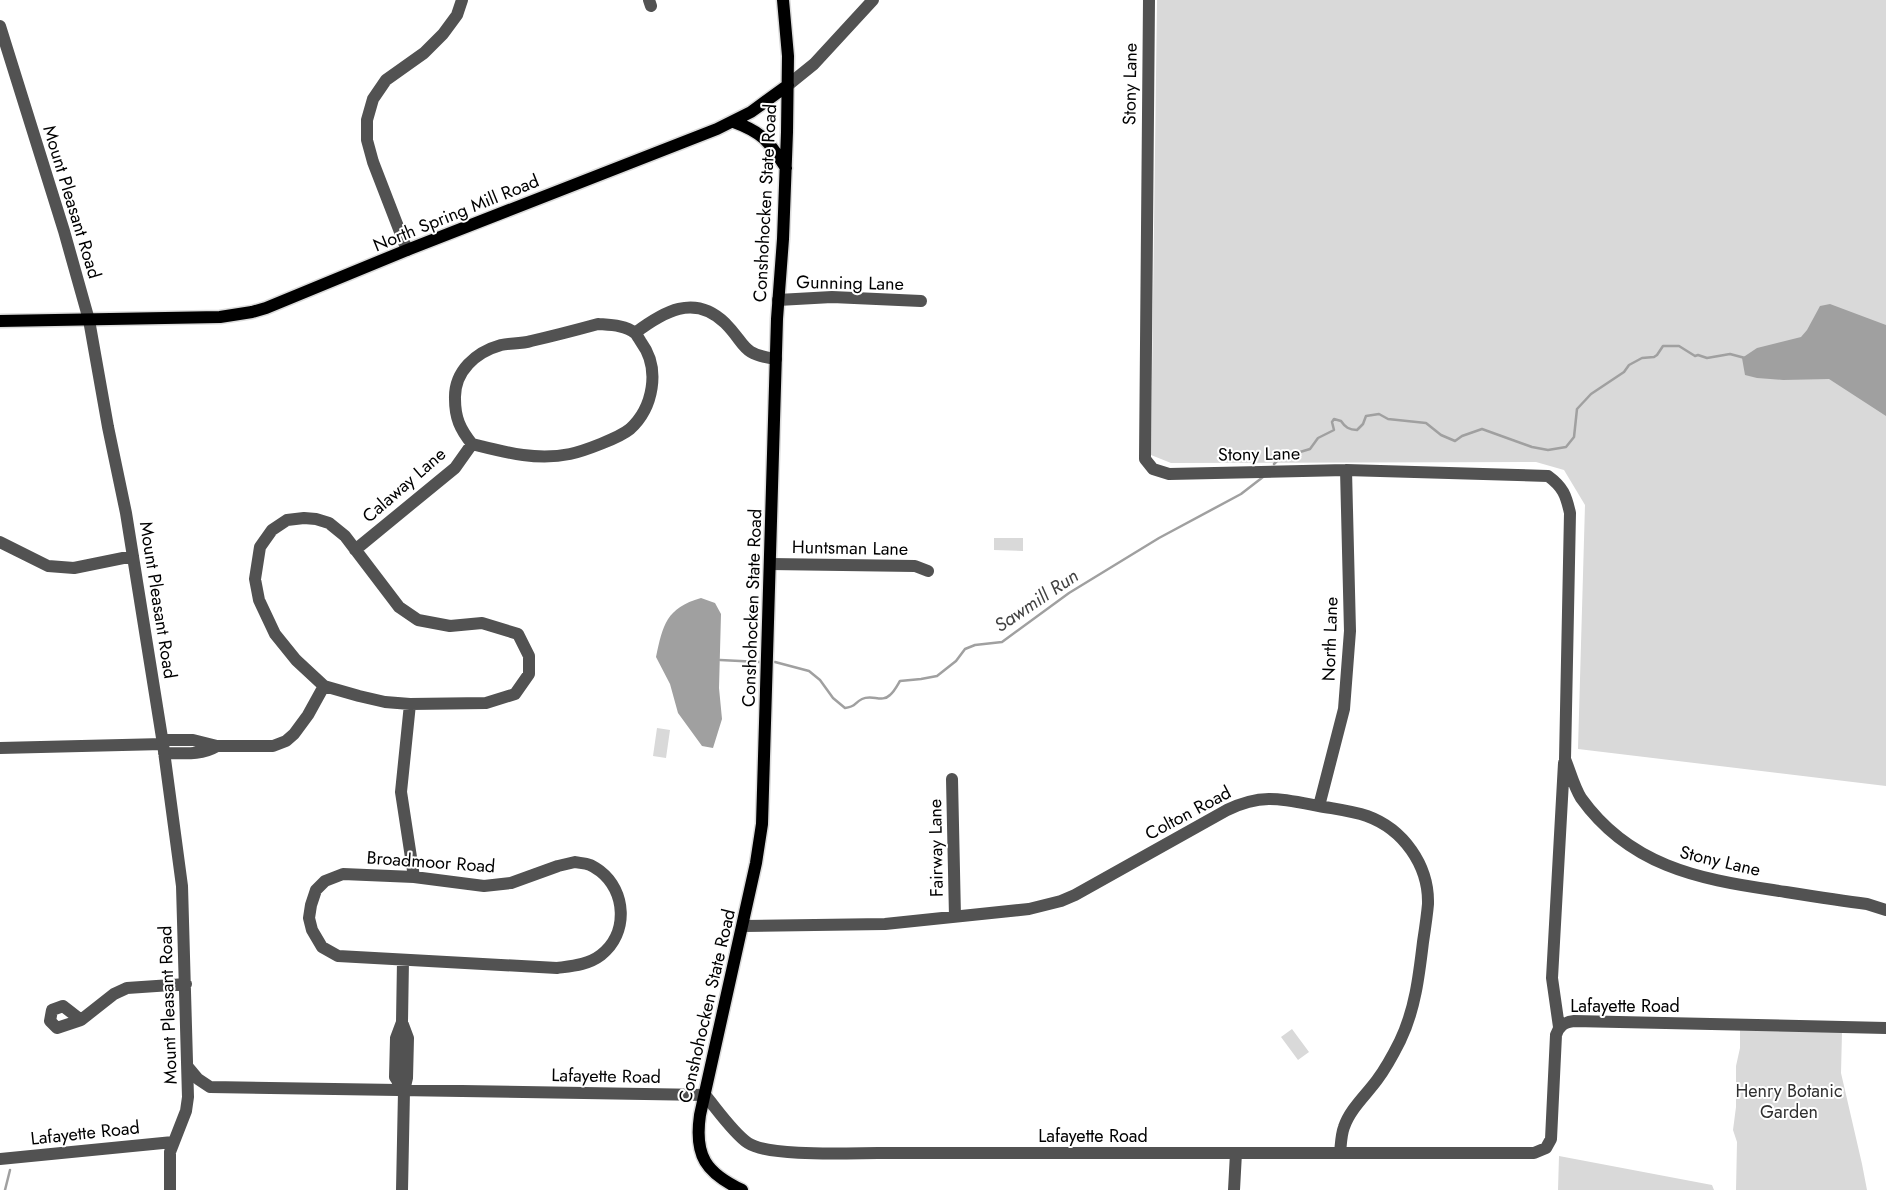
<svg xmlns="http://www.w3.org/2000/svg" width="1886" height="1190" font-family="Jost,sans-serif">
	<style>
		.green { fill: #d9d9d9 }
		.water { fill: #a0a0a0 }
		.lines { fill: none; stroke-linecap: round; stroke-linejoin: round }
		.stream { stroke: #a0a0a0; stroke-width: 2.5 }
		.major-casing { stroke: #dbdbdb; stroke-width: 15 }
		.minor { stroke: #525252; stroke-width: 12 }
		.major { stroke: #000; stroke-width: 12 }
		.labels { text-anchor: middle; stroke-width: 4; stroke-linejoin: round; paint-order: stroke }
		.street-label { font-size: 18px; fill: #000; stroke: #fff }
		.park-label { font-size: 18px; fill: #303030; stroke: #fff }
		.water-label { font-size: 19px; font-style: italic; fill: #414141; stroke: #fff }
	</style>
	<rect width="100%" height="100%" fill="#fff"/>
	<path class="green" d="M 1157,0 L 1886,0 L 1886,786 L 1578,749 L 1585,505 L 1564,470 L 1536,462 L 1171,463 L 1151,455 Z
		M 994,538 L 1023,538 L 1023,551 L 994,550 Z
		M 657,728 L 670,730 L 666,758 L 653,756 Z
		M 1292,1029 L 1309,1052 L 1298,1060 L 1281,1037 Z
		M 1740,1030 L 1842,1032 L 1841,1073 L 1862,1164 L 1867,1190 L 1736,1190 L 1737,1142 L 1733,1130 L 1736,1107 L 1736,1066 L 1740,1048 Z
		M 1559,1156 L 1712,1185 L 1714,1190 L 1558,1190 Z"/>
	<path class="water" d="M 1830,304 L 1886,325 L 1886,416 L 1829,379 L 1783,380 L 1757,378 L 1745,375 L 1742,358 L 1757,348 L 1801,337 L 1807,330 L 1820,306 Z
		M 701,598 L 715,603 L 721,614 L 719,688 L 722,719 L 713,748 L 702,746 L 678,713 L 670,684 L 656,657 C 663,625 666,608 701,598 Z"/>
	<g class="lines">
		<path class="stream" d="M 1274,464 L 1280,458 L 1310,449 L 1318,438 L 1334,430 L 1332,422 L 1334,419 L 1341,421 C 1345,427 1349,430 1357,430 L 1363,424 L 1366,416 L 1379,414 L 1388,419 L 1426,423 L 1441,435 L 1455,441 L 1462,436 L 1482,429 L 1532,447 L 1548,450 L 1566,447 L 1574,437 L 1577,409 L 1591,394 L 1624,372 L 1629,365 L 1642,358 L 1654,357 L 1657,355 L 1663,346 L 1679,346 L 1695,356 L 1698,355 L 1707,358 L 1730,354 L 1745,358
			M 720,660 L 760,662
			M 775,662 L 809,671 L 820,680 L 833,698 L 845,708 C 856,707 854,703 862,699 C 872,694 882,703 890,695 C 894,692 897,686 900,681 L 921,679 L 937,676 L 956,661 L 965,649 L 975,645 L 1002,642 L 1069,593 L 1159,538 L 1241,494 L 1263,477
			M 5,1190 L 10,1170"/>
		<defs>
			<path id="major" d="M 734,122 C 764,133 769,142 786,168
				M 0,321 L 220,317 L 252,312 L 266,308 L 407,250 L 717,129 L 751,112 L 788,85
				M 742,1190 C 706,1173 694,1156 700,1115 L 756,863 L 762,824 L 777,319 L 783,239 L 787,132 L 788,56 L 783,0"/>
		</defs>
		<use href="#major" class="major-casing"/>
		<path class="minor" d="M 649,0 L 651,6
			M 1149,0 L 1145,459 L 1153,469 L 1169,474 L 1346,470 L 1548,476 C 1563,487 1566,495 1570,513 L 1565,759 C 1570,771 1574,787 1581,798 C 1629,865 1697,879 1773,890 C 1805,895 1836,900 1867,904 L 1886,910
			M 0,26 L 64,231 L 89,320 L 108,427 L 126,513 L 163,744 L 182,886 L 188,1097 L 186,1111 L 170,1152 L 170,1190
			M 788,85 L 814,64 L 873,0
			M 407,250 L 373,162 L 367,140 L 367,120 L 373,99 L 386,80 L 424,53 L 443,34 L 457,15 L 462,0
			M 778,300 L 832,297 L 921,301
			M 598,324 C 610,325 625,325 635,333 C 637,335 639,339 641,342 C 661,369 653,408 630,429 C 619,438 584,451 570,454 C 536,461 504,452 472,444 C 460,429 455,418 455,399 C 454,371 476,352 501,345 C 510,343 521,344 531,341 C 553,336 576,330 598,324 Z
			M 635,333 C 663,312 694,293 725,323 C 747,345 740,354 776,359
			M 304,518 L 316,519 L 329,523 L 345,536 L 399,607 L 418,620 L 450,626 L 482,623 L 518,634 L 529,656 L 529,674 L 515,694 L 486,703 L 410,704 L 385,702 L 359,696 L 324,686 L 296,660 L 275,634 L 259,600 L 255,579 L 260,547 L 272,530 L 287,520 Z
			M 0,542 L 48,566 L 74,568 L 133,556
			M 355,550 L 455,468 L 472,444
			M 770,564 L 915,566 L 928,571
			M 410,704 L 401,792 L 414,877
			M 163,740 L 193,740 L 217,746 L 273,746 L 286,741 L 294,734 L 308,715 L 324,686
			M 0,748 L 163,744
			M 164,753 C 183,753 200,756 217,746
			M 952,779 L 955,917
			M 1319,806 L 1344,709 L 1350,631 L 1346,470
			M 575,862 C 579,863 585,863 590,865 C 593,866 597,869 600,871 C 626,891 629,933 601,955 C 588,965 572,966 557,968 L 338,956 L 322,947 L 312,930 L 309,918 L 311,905 L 316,890 L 325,881 L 343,874 L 414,877 L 484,886 L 511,883 L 558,866 Z
			M 743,926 L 885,924 L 1029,909 L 1061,901 L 1075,895 L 1227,810 C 1262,793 1282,799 1319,806 C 1335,809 1352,811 1367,816 C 1403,829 1429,865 1428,904 C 1427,916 1425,929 1423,942 C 1419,976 1415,1010 1400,1041 C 1393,1055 1386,1068 1377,1080 C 1366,1095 1350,1109 1344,1127 C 1341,1135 1341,1144 1340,1153
			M 403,960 L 402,1022 L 396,1038 L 395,1077 L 404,1091
			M 81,1020 L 63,1006 L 52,1010 L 50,1021 L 57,1028 L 81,1020 L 114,994 L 127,988 L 186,984
			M 402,1022 L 408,1038 L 407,1078 L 404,1091 L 402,1190
			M 1559,1027 L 1552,978 L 1564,763
			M 188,1067 L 198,1079 L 210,1087 L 705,1095 C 716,1108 734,1134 748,1143 C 769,1157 850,1153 878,1153 L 1534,1153 L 1546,1148 L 1551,1139 L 1556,1035 C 1559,1026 1564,1022 1574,1021 L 1886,1028
			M 0,1159 L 173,1142
			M 1234,1190 L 1236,1153"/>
		<use href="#major" class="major"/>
	</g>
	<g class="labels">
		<g class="street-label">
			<text transform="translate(1130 84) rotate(-89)" y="6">Stony Lane</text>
			<text transform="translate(72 202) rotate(73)" y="6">Mount Pleasant Road</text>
			<text transform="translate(765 203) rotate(-87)" y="6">Conshohocken State Road</text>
			<text transform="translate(456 213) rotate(-22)" y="6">North Spring Mill Road</text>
			<text transform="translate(850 283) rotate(1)" y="6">Gunning Lane</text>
			<text transform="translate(1259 454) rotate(-1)" y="6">Stony Lane</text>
			<text transform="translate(404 485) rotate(-41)" y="6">Calaway Lane</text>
			<text transform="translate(850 548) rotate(1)" y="6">Huntsman Lane</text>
			<text transform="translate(158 600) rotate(81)" y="6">Mount Pleasant Road</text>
			<text transform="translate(752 608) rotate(-88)" y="6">Conshohocken State Road</text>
			<text transform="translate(1330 639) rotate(-88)" y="6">North Lane</text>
			<text transform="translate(1188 813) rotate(-28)" y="6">Colton Road</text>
			<text transform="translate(936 848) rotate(-91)" y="6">Fairway Lane</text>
			<text transform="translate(1720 861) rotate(13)" y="6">Stony Lane</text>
			<text transform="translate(431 862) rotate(4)" y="6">Broadmoor Road</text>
			<text transform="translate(168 1005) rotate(-92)" y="6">Mount Pleasant Road</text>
			<text transform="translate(707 1006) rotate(-77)" y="6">Conshohocken State Road</text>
			<text x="1625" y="1012">Lafayette Road</text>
			<text transform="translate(606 1076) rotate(1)" y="6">Lafayette Road</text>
			<text transform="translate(85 1133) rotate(-6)" y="6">Lafayette Road</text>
			<text x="1093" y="1142">Lafayette Road</text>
		</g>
		<g class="park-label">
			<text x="1789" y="1097">Henry Botanic<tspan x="1789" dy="21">Garden</tspan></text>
		</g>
		<g class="water-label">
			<text transform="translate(1036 600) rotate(-34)" y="7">Sawmill Run</text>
		</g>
	</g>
</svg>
